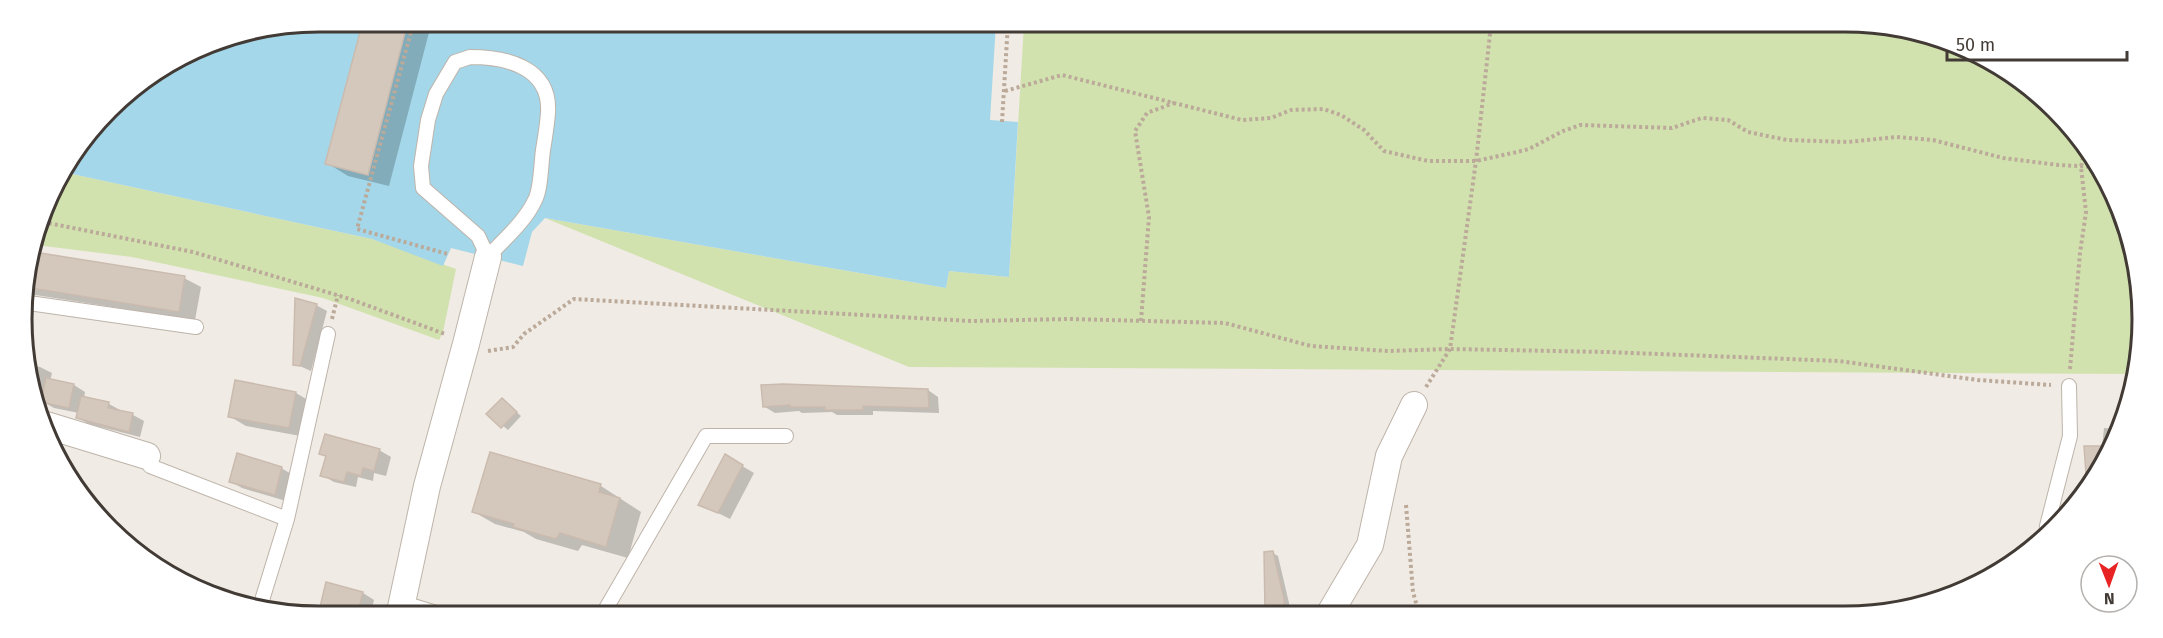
<svg xmlns="http://www.w3.org/2000/svg" width="2163" height="638" font-family="'Fira Sans',sans-serif">
	<style>
		.green { fill: #d2e2af }
		.water { fill: #a4d7e9 }
		.shadow { fill: #0003 }
		.building { fill: #d4c8bd; stroke: #cbbbae; stroke-width: 1.5 }
		.lines { fill: none; stroke-linecap: round; stroke-linejoin: round }
		.lane-casing { stroke: #beb4aa; stroke-width: 16 }
		.street-casing { stroke: #beb4aa; stroke-width: 28 }
		.path { stroke: #bbaa9a; stroke-width: 4; stroke-dasharray: 3 3; stroke-linecap: butt }
		.lane { stroke: #fff; stroke-width: 14 }
		.street { stroke: #fff; stroke-width: 26 }
		.rim { fill: none; stroke: #423a34; stroke-width: 3 }
	</style>
	<rect width="100%" height="100%" fill="#f0ebe4"/>
	<path class="green" d="M 1024,24 L 1902,27 L 2009,71 L 2092,153 L 2136,261 L 2136,374 L 909,367 L 545,218 L 946,288 L 949,271 L 1009,277 Z
		M 63,172 L 372,239 L 456,269 L 443,332 L 439,340 L 323,298 L 132,257 L 36,245 L 52,187 Z"/>
	<path class="water" d="M 319,21 L 996,23 L 990,120 L 1018,122 L 1009,277 L 949,271 L 946,288 L 545,218 L 532,232 L 523,266 L 451,248 L 443,266 L 372,239 L 63,172 L 122,95 L 205,44 Z"/>
	<path class="shadow" d="M 364,21 L 432,21 L 389,186 L 348,176 L 327,163 Z
		M 34,253 L 184,278 L 201,287 L 195,320 L 23,293 Z
		M 316,305 L 327,311 L 311,371 L 295,364 Z
		M 28,364 L 40,367 L 52,373 L 50,381 L 74,385 L 85,392 L 84,398 L 109,404 L 120,410 L 120,412 L 133,415 L 144,421 L 140,437 L 89,424 L 78,418 L 79,413 L 54,408 L 42,401 L 44,395 L 31,392 Z
		M 236,382 L 296,393 L 313,403 L 306,437 L 246,426 L 229,416 Z
		M 928,390 L 938,397 L 939,413 L 873,411 L 873,415 L 837,415 L 832,412 L 802,413 L 799,411 L 775,413 L 765,407 Z
		M 502,400 L 521,416 L 508,430 L 489,414 Z
		M 2104,428 L 2117,429 L 2102,468 L 2088,485 L 2102,448 Z
		M 379,450 L 391,457 L 386,476 L 374,473 L 373,481 L 358,477 L 356,487 L 334,482 L 322,475 L 327,457 L 321,454 Z
		M 491,454 L 601,486 L 641,512 L 628,558 L 582,545 L 578,551 L 536,539 L 524,532 L 495,524 L 474,512 Z
		M 737,463 L 754,473 L 730,519 L 700,504 Z
		M 281,468 L 293,475 L 286,501 L 242,488 L 230,481 Z
		M 1273,553 L 1278,556 L 1289,603 L 1289,612 L 1272,613 L 1267,610 Z
		M 180,578 L 194,581 L 205,588 Z
		M 328,584 L 363,593 L 374,600 L 371,612 L 320,611 Z"/>
	<path class="building" d="M 363,21 L 408,21 L 368,175 L 325,164 Z
		M 34,252 L 185,276 L 179,312 L 25,287 Z
		M 295,298 L 317,304 L 300,366 L 293,365 Z
		M 46,378 L 74,384 L 69,408 L 41,402 Z
		M 235,380 L 296,392 L 289,428 L 228,417 Z
		M 783,384 L 928,389 L 929,408 L 863,406 L 863,410 L 825,410 L 825,407 L 790,407 L 790,405 L 763,407 L 761,385 Z
		M 81,396 L 109,402 L 108,408 L 133,413 L 129,432 L 76,418 Z
		M 502,398 L 517,412 L 501,428 L 486,414 Z
		M 325,434 L 380,449 L 374,471 L 363,468 L 361,476 L 347,472 L 344,482 L 320,476 L 326,456 L 319,454 Z
		M 2084,446 L 2110,446 L 2102,468 L 2087,487 Z
		M 490,452 L 601,484 L 599,492 L 620,498 L 606,547 L 560,533 L 556,539 L 513,527 L 514,524 L 472,512 Z
		M 237,453 L 282,467 L 275,495 L 229,482 Z
		M 725,454 L 743,465 L 718,513 L 698,505 Z
		M 1273,551 L 1284,599 L 1284,610 L 1265,611 L 1264,552 Z
		M 326,582 L 363,592 L 358,612 L 319,611 Z"/>
	<g class="lines">
		<defs>
			<path id="lane" d="M 470,57 C 506,57 551,67 548,113 C 547,126 545,138 543,150 C 541,164 541,189 535,200 C 525,222 503,240 488,257 L 478,236 L 423,188 L 421,166 L 428,120 L 436,94 L 455,62 Z
				M 22,302 L 196,327
				M 147,456 L 150,466 L 287,519 L 259,610
				M 287,519 L 328,334
				M 2046,536 L 2047,526 L 2070,436 L 2069,386
				M 403,603 L 433,612
				M 604,612 L 706,436 L 786,436"/>
			<path id="street" d="M 46,425 L 147,456
				M 400,612 L 427,486 L 466,344 L 488,257
				M 1330,613 L 1370,545 L 1389,456 L 1414,405"/>
		</defs>
		<use href="#lane" class="lane-casing"/>
		<use href="#street" class="street-casing"/>
		<path class="path" d="M 414,21 L 357,229 L 448,254
			M 1005,91 L 1062,75 L 1242,120 L 1271,118 L 1291,110 L 1324,109 L 1341,115 L 1364,130 L 1384,151 L 1428,161 L 1476,161 L 1517,152 L 1529,149 L 1563,131 L 1580,125 L 1672,128 L 1702,118 L 1728,120 L 1748,132 L 1787,140 L 1848,142 L 1896,137 L 1933,140 L 2003,158 L 2058,165 L 2097,167
			M 1002,122 L 1008,23
			M 43,222 L 193,252 L 350,299 L 445,334
			M 332,319 L 338,295
			M 1141,321 L 1149,217 L 1135,131 L 1147,113 L 1174,103
			M 488,351 L 513,347 L 524,334 L 574,299 L 971,321 L 1070,319 L 1225,323 L 1311,346 L 1388,351 L 1450,349 L 1607,352 L 1839,361 L 1978,380 L 2051,385
			M 2070,369 L 2080,253 L 2086,212 L 2081,167 L 2085,147
			M 1426,387 L 1450,349 L 1476,161 L 1491,25
			M 1406,505 L 1413,592 L 1419,614"/>
		<use href="#lane" class="lane"/>
		<use href="#street" class="street"/>
	</g>
	<path d="M0 0H2163V638H0ZM319 32H1845A287 287 0 0 1 2132 319V319A287 287 0 0 1 1845 606H319A287 287 0 0 1 32 319V319A287 287 0 0 1 319 32Z" fill="#fff" fill-rule="evenodd"/>
	<path class="rim" d="M319 32H1845A287 287 0 0 1 2132 319V319A287 287 0 0 1 1845 606H319A287 287 0 0 1 32 319V319A287 287 0 0 1 319 32Z"/>
	<g transform="translate(2109 584) rotate(179)"><circle r="28" fill="#ffffff" stroke="#b3b0ae" stroke-width="1.5"/>
	<path d="M0-4.5L10 22L0 15L-10 22Z" fill="#e82323"/>
	<text y="-9" font-size="16" font-weight="bold" text-anchor="middle" fill="#423a34">N</text>
	</g>
	<path d="M1947 51v9h180v-9" fill="none" stroke="#423a34" stroke-width="3"/>
	<text x="1956" y="51" font-size="18" fill="#423a34" stroke="#ffffff" stroke-width="4.5" paint-order="stroke">50 m</text>
</svg>
